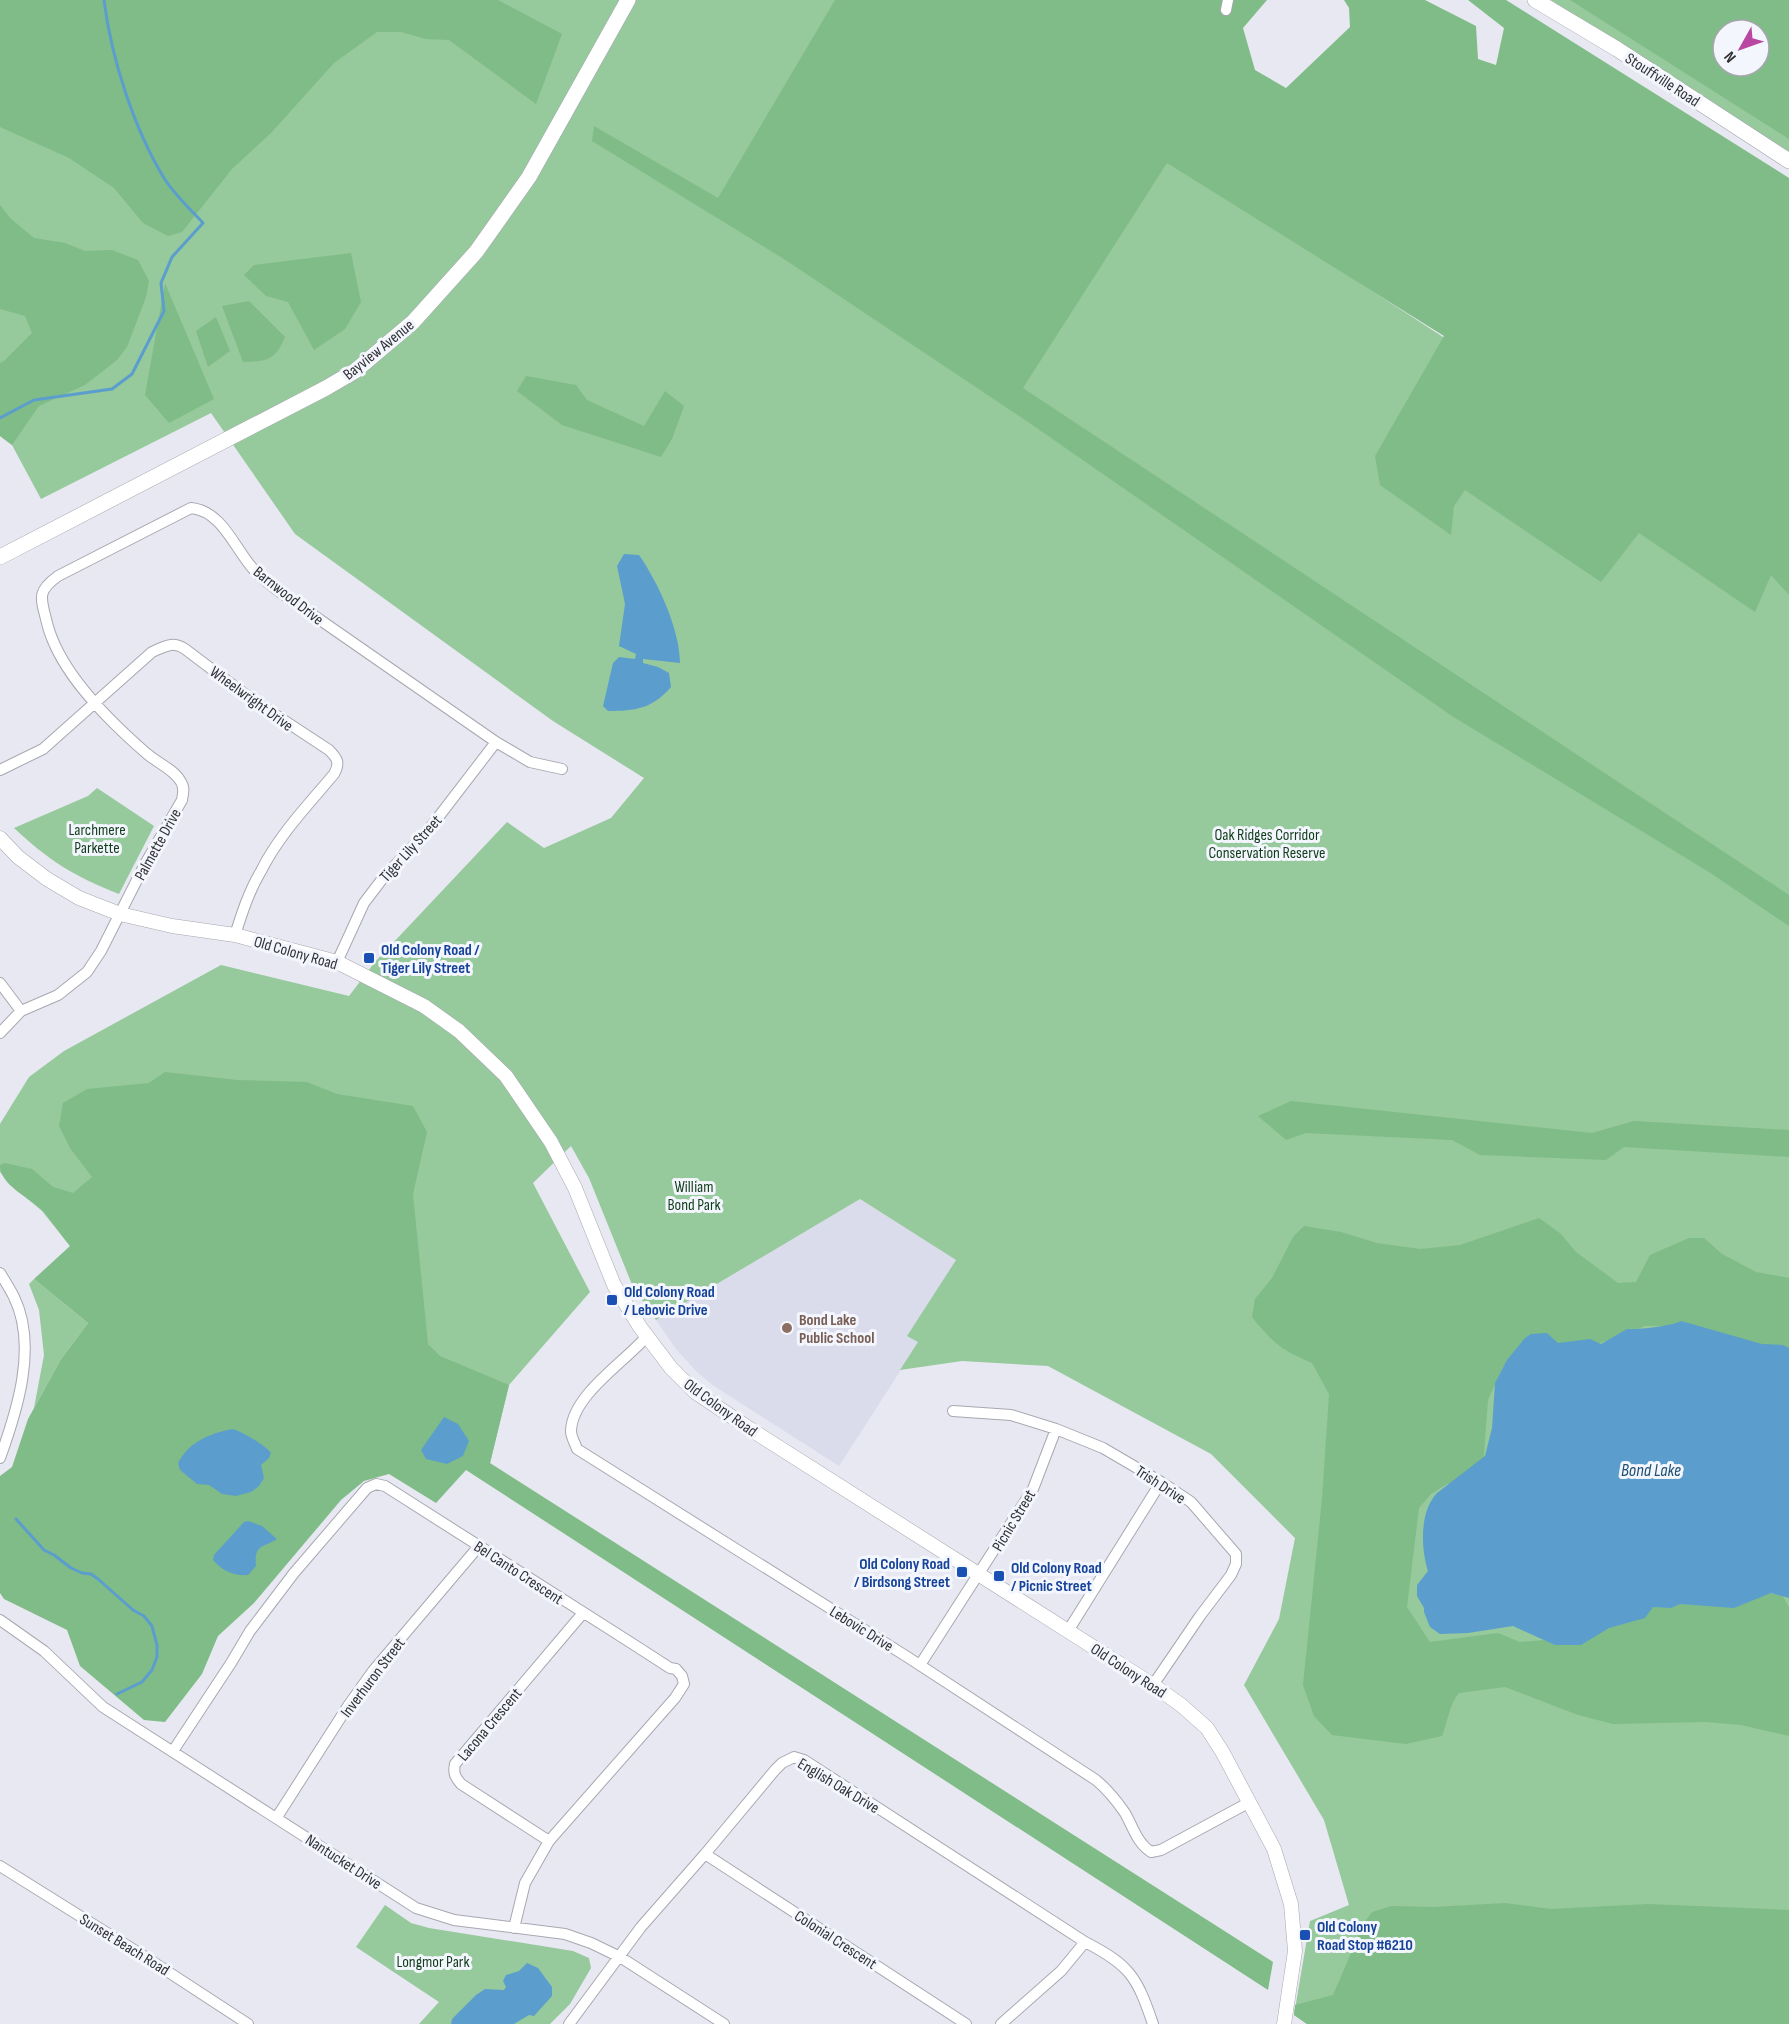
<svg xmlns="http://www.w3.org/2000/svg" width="1789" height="2024" font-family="'Sofia Sans Condensed',sans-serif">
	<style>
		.built { fill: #dadcec }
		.green { fill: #96c99c; fill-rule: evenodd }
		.forest { fill: #80bc87; fill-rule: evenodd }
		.water { fill: #5b9ecd }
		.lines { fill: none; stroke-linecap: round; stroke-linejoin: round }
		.stream { stroke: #5b9ecd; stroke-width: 3 }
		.minor-casing { stroke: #a7a8b0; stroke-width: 12 }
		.tertiary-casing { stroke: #a7a8b0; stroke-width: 15 }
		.secondary-casing { stroke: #a7a8b0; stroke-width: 16 }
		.minor { stroke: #fff; stroke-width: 10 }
		.tertiary { stroke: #fff; stroke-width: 14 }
		.secondary { stroke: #fff; stroke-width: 15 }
		.transit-dot { fill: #1a4fb4; stroke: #f4f6fe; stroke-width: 2 }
		.education-dot { fill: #8d6e63; stroke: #f4f6fe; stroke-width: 2 }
		.labels { text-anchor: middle; stroke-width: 6; stroke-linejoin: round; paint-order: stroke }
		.street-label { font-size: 16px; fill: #313134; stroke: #f4f6fe }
		.park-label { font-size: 16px; fill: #113d1a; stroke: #f4f6fe }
		.transit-label { font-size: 16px; font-weight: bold; fill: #164399; stroke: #f4f6fe; text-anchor: start }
		.education-label { font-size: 16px; font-weight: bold; fill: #785e54; stroke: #f4f6fe; text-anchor: start }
		.water-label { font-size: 18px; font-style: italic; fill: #1d4f70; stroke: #f4f6fe }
	</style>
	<rect width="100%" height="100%" fill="#e7e8f1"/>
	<path class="built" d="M 860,1199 L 956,1260 L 908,1335 L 919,1342 L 839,1466 L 714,1386 L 697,1372 L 676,1349 L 656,1320 Z"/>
	<path class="green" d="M 0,0 L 923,0 L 1789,561 L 1789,2024 L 1307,2024 L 1294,2015 L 1310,1921 L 1349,1905 L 1324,1820 L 1244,1685 L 1279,1619 L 1295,1538 L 1211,1454 L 1048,1366 L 962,1361 L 900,1370 L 918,1342 L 907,1336 L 956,1260 L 860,1199 L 656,1320 L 633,1287 L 589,1178 L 571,1146 L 533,1183 L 590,1292 L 509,1385 L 490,1463 L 70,1246 L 42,1211 L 9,1183 L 0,1172 L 0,1124 L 29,1077 L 64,1051 L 221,965 L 349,996 L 375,962 L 507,822 L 544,848 L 611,818 L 644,778 L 553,721 L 295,534 L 211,413 L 41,499 L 12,445 L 0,436 Z
		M 1551,0 L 1789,0 L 1789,155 ZM 1723,30 L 1759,30 L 1759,66 L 1723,66 Z
		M 97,788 L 154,826 L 119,894 C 75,877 48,860 14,828 L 88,796 Z
		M 34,1279 L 88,1323 L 61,1359 L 34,1408 L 44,1355 L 39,1310 L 29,1284 Z
		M 385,1905 L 411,1923 L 429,1928 L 573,1951 L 589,1958 L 591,1968 L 570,2004 L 550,2024 L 419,2024 L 439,2002 L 356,1947 Z"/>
	<path class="forest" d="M 0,0 L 498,0 L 562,34 L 536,104 L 449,40 L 426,39 L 401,32 L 377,32 L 334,63 L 271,133 L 232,169 L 182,232 L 168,236 L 143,223 L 114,188 L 69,158 L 0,127 Z
		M 835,0 L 1267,0 L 1243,28 L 1255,70 L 1286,88 L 1350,27 L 1349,8 L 1344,0 L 1425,0 L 1476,26 L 1478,59 L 1496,65 L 1504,28 L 1468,0 L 1506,0 L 1789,178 L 1789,595 L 1771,575 L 1755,612 L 1639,533 L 1601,582 L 1465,490 L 1454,506 L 1451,535 L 1380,485 L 1375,456 L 1444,336 L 1167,163 L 1023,388 L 1789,895 L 1789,926 L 1709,872 L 1452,716 L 1028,422 L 787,261 L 592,141 L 594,126 L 718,198 Z
		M 1570,0 L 1789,0 L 1789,139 ZM 1723,30 L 1759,30 L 1759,66 L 1723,66 Z
		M 0,205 L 10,218 L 34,238 L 65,243 L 85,251 L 112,250 L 138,260 L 149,281 L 146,297 L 127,347 L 117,360 L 85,385 L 39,406 L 12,445 L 0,436 L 0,363 L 4,361 L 32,333 L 25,316 L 0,309 Z
		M 351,253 L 361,302 L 345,329 L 314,350 L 288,302 L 266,296 L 244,275 L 254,265 Z
		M 165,283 L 214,399 L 169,423 L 145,395 Z
		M 249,301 L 285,337 C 275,361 267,361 243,362 L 222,306 Z
		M 216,317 L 230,351 L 208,367 L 196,331 Z
		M 526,376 L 576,385 L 587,400 L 644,426 L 665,391 L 684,406 L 672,439 L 661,457 L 562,425 L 517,391 Z
		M 165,1072 L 237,1080 L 307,1082 L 337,1094 L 413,1106 L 427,1132 L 413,1194 L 428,1344 L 440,1356 L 509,1385 L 490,1463 L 1273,1962 L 1268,1990 L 466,1470 L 436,1503 L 389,1474 L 364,1481 L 341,1500 L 254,1603 L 218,1636 L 202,1674 L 165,1722 L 144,1720 L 80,1666 L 67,1630 L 4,1599 L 0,1593 L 0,1476 L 12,1467 L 28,1419 L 61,1359 L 88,1323 L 34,1279 L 70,1246 C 61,1235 53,1223 44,1212 C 31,1198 0,1186 0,1165 L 5,1163 L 32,1169 L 53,1187 L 73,1193 L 92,1177 L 70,1148 L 59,1126 L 63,1103 L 87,1089 L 149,1083 Z
		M 1291,1101 L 1592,1133 L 1634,1121 L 1789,1130 L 1789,1157 L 1624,1147 L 1606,1160 L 1480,1155 L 1452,1140 L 1306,1133 L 1286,1140 L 1258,1116 Z
		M 1539,1218 L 1561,1234 L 1576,1252 L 1618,1283 L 1636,1282 L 1650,1255 L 1689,1238 L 1704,1238 L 1722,1254 L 1756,1272 L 1789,1278 L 1789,1361 L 1681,1326 L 1645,1326 L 1576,1352 L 1503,1367 L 1488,1400 L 1483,1467 L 1472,1480 L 1447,1484 L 1431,1494 L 1419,1508 L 1407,1607 L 1430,1642 L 1498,1633 L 1520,1642 L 1545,1640 L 1687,1592 L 1762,1592 L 1782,1595 L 1789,1607 L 1789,1736 L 1741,1725 L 1706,1722 L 1613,1724 L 1578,1715 L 1505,1687 L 1459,1693 C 1449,1705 1448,1721 1442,1736 L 1406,1744 L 1332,1735 L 1314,1716 L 1303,1685 L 1322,1499 L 1329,1394 L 1312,1363 C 1282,1351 1272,1342 1252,1317 L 1255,1299 L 1272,1278 L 1293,1237 L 1304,1226 L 1341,1232 L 1377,1243 L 1420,1249 L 1460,1245 Z
		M 1505,1903 L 1551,1909 L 1648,1904 L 1789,1910 L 1789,2024 L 1307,2024 L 1294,2015 L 1295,2005 L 1333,1995 L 1364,1923 L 1372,1912 L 1392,1906 L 1433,1907 Z"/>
	<path class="water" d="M 624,554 L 639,555 C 658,582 680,630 680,663 L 643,659 L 643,663 L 658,667 L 669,673 L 671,687 C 652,709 635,711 608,711 L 603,706 L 613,663 L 619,657 L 635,659 L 636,654 L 619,646 L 625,604 L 617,566 Z
		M 1681,1321 L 1762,1344 L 1783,1345 L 1789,1348 L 1789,1598 L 1771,1593 L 1734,1608 L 1680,1604 L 1671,1608 L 1653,1607 L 1645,1618 L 1609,1628 L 1581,1645 L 1555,1645 L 1513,1626 L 1468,1633 L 1440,1634 L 1430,1627 L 1424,1612 L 1424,1608 L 1417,1596 L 1417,1585 L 1428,1571 C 1421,1549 1419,1512 1437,1493 L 1485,1456 L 1492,1428 L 1495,1383 L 1507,1360 L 1525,1338 L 1531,1334 L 1547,1333 L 1558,1343 L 1590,1339 L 1601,1344 L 1627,1329 C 1637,1330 1672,1326 1681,1321 Z
		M 444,1417 L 458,1424 L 469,1441 L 463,1456 L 447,1464 L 426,1459 L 421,1450 Z
		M 232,1429 C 240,1430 266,1446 271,1453 L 269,1458 L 261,1465 L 264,1478 L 259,1486 L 251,1492 L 236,1496 L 222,1494 L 209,1485 L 197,1484 L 180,1470 L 178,1463 C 190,1441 209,1434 232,1429 Z
		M 248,1521 L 262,1526 L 277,1539 C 263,1548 254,1544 256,1566 L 248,1575 C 234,1576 222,1571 213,1560 L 214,1555 L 244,1522 Z
		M 527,1963 L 538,1968 L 552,1987 L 552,1996 L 534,2016 L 529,2015 L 514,2024 L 451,2024 L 452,2019 L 476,1995 L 485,1989 L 504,1990 L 506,1987 L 503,1981 L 506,1975 L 519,1971 Z"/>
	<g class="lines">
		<path class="stream" d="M 0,418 L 34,400 L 112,389 L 132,374 L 164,311 L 161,283 L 172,257 L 203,223 C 190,209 174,194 164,178 C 134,129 111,57 104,0
			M 16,1519 L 44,1550 L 54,1555 L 71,1568 L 82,1573 L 91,1574 L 98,1579 L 133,1610 L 144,1616 L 152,1626 L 157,1645 L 157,1657 L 152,1670 L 142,1682 L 117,1694"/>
		<defs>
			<path id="minor" d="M 1226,10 L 1228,0
				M 0,770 L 43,749 L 152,652 C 166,646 172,641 185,649 L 250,698 L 329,750 C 338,759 340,763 334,774 C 308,805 279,835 261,871 C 249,891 242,913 235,935
				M 337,962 L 364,903 L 383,878 L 430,828 L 496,742
				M 0,983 L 21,1011
				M 0,1033 L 21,1011 L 58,995 L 87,972 L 101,951 L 145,864 L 182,800 C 183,793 185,788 181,782 C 174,769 157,763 146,753 C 108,720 59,672 47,623 C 41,598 36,592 58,576 L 191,508 C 223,511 235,550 255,571 C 263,579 272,586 280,592 L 496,742 L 530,762 L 562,769
				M 0,1273 C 5,1281 10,1289 14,1297 C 38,1346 17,1411 0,1458
				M 647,1336 C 625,1362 572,1395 571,1431 C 571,1437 575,1443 577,1449 L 909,1658 L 1096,1780 C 1108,1790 1116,1800 1125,1813 C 1133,1827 1137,1843 1151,1852 L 1161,1850 L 1248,1803
				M 953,1411 L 1011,1415 L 1056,1429 L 1103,1448 L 1161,1482 L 1191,1502 L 1236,1554 L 1236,1564 L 1231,1575 L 1200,1616 L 1153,1685
				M 0,1620 L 44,1651 L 103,1707 L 416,1908 L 454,1920 L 565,1934 L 591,1943 L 620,1957 L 724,2024
				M 1068,1631 L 1161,1482
				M 920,1665 L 1033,1489 L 1056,1429
				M 173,1751 L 231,1663 L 250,1631 L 294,1573 L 367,1488 L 376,1484 L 385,1486 L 636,1646 L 670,1668 L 676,1669 L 682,1676 L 684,1684 L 675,1698 L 549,1841 L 525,1883 L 514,1928
				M 277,1817 L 348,1706 L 373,1671 L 479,1546
				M 549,1841 L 461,1784 C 455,1777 453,1773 455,1764 L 583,1613
				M 705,1854 L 966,2024
				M 0,1866 L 147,1958 L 248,2024
				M 569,2024 L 641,1927 L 705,1854 L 775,1770 L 782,1763 L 794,1757 L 804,1760 L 1085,1942 C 1130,1965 1137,1977 1153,2024
				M 1001,2024 L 1061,1971 L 1085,1942"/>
			<path id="tertiary" d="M 0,838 L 18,857 L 47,879 L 79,898 L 120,914 L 172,926 L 235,935 L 337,962 L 424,1006 L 459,1031 L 506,1076 L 551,1142 L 575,1188 L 614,1285 L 640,1327 L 671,1368 L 695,1392 L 750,1429 L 1153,1685 L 1181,1705 L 1207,1728 L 1223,1753 L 1274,1849 L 1291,1904 L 1295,1951 L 1284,2024"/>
			<path id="secondary" d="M 1535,0 L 1617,49 L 1789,161
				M 0,557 L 326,388 L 355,371 L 413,322 L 476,252 L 529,177 L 628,0"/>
		</defs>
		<use href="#minor" class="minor-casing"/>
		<use href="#tertiary" class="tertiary-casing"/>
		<use href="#secondary" class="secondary-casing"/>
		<use href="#minor" class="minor"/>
		<use href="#tertiary" class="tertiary"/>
		<use href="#secondary" class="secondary"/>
	</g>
	<g class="transit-dot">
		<rect x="363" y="952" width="12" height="12" rx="3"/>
		<rect x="606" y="1294" width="12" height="12" rx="3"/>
		<rect x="956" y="1566" width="12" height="12" rx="3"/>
		<rect x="993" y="1570" width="12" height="12" rx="3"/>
		<rect x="1299" y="1929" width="12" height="12" rx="3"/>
	</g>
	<circle class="education-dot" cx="787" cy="1328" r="6"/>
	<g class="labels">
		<g class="street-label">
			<text transform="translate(1663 79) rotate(33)" y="6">Stouffville Road</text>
			<text transform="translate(378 349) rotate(-39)" y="6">Bayview Avenue</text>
			<text transform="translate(289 595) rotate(38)" y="6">Barnwood Drive</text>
			<text transform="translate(252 698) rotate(36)" y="6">Wheelwright Drive</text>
			<text transform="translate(157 844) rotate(-61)" y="6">Palmette Drive</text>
			<text transform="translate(410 848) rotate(-48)" y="6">Tiger Lily Street</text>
			<text transform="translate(296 952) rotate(16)" y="6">Old Colony Road</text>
			<text transform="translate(721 1407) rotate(36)" y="6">Old Colony Road</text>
			<text transform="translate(1161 1484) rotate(33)" y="6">Trish Drive</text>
			<text transform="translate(1013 1520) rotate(-59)" y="6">Picnic Street</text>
			<text transform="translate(519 1572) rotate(33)" y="6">Bel Canto Crescent</text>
			<text transform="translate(862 1628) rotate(32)" y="6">Lebovic Drive</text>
			<text transform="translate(1129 1670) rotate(33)" y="6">Old Colony Road</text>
			<text transform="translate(372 1677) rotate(-53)" y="6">Inverhuron Street</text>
			<text transform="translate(489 1724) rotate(-50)" y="6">Lacona Crescent</text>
			<text transform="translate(839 1785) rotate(31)" y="6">English Oak Drive</text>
			<text transform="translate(344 1861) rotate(33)" y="6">Nantucket Drive</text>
			<text transform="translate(836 1939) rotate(33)" y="6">Colonial Crescent</text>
			<text transform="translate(125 1944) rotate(32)" y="6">Sunset Beach Road</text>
		</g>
		<g class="park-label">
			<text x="97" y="835">Larchmere<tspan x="97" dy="18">Parkette</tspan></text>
			<text x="1267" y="840">Oak Ridges Corridor<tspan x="1267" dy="18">Conservation Reserve</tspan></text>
			<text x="694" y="1192">William<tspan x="694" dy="18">Bond Park</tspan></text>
			<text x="433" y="1967">Longmor Park</text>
		</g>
		<g class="transit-label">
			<text x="381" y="955">Old Colony Road /<tspan x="381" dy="18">Tiger Lily Street</tspan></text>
			<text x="624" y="1297">Old Colony Road<tspan x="624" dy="18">/ Lebovic Drive</tspan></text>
			<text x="950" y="1569" text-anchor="end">Old Colony Road<tspan x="950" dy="18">/ Birdsong Street</tspan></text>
			<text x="1011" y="1573">Old Colony Road<tspan x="1011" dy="18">/ Picnic Street</tspan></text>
			<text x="1317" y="1932">Old Colony<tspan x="1317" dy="18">Road Stop #6210</tspan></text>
		</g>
		<g class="education-label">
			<text x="799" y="1325">Bond Lake<tspan x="799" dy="18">Public School</tspan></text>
		</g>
		<g class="water-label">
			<text x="1651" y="1476">Bond Lake</text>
		</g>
	</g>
	<g transform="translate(1741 48) rotate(230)"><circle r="28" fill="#f4f6fe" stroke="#a6a7ad" stroke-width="1.5"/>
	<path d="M0-4.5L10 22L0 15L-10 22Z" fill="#b946a0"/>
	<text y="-9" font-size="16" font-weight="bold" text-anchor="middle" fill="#313134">N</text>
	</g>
</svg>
